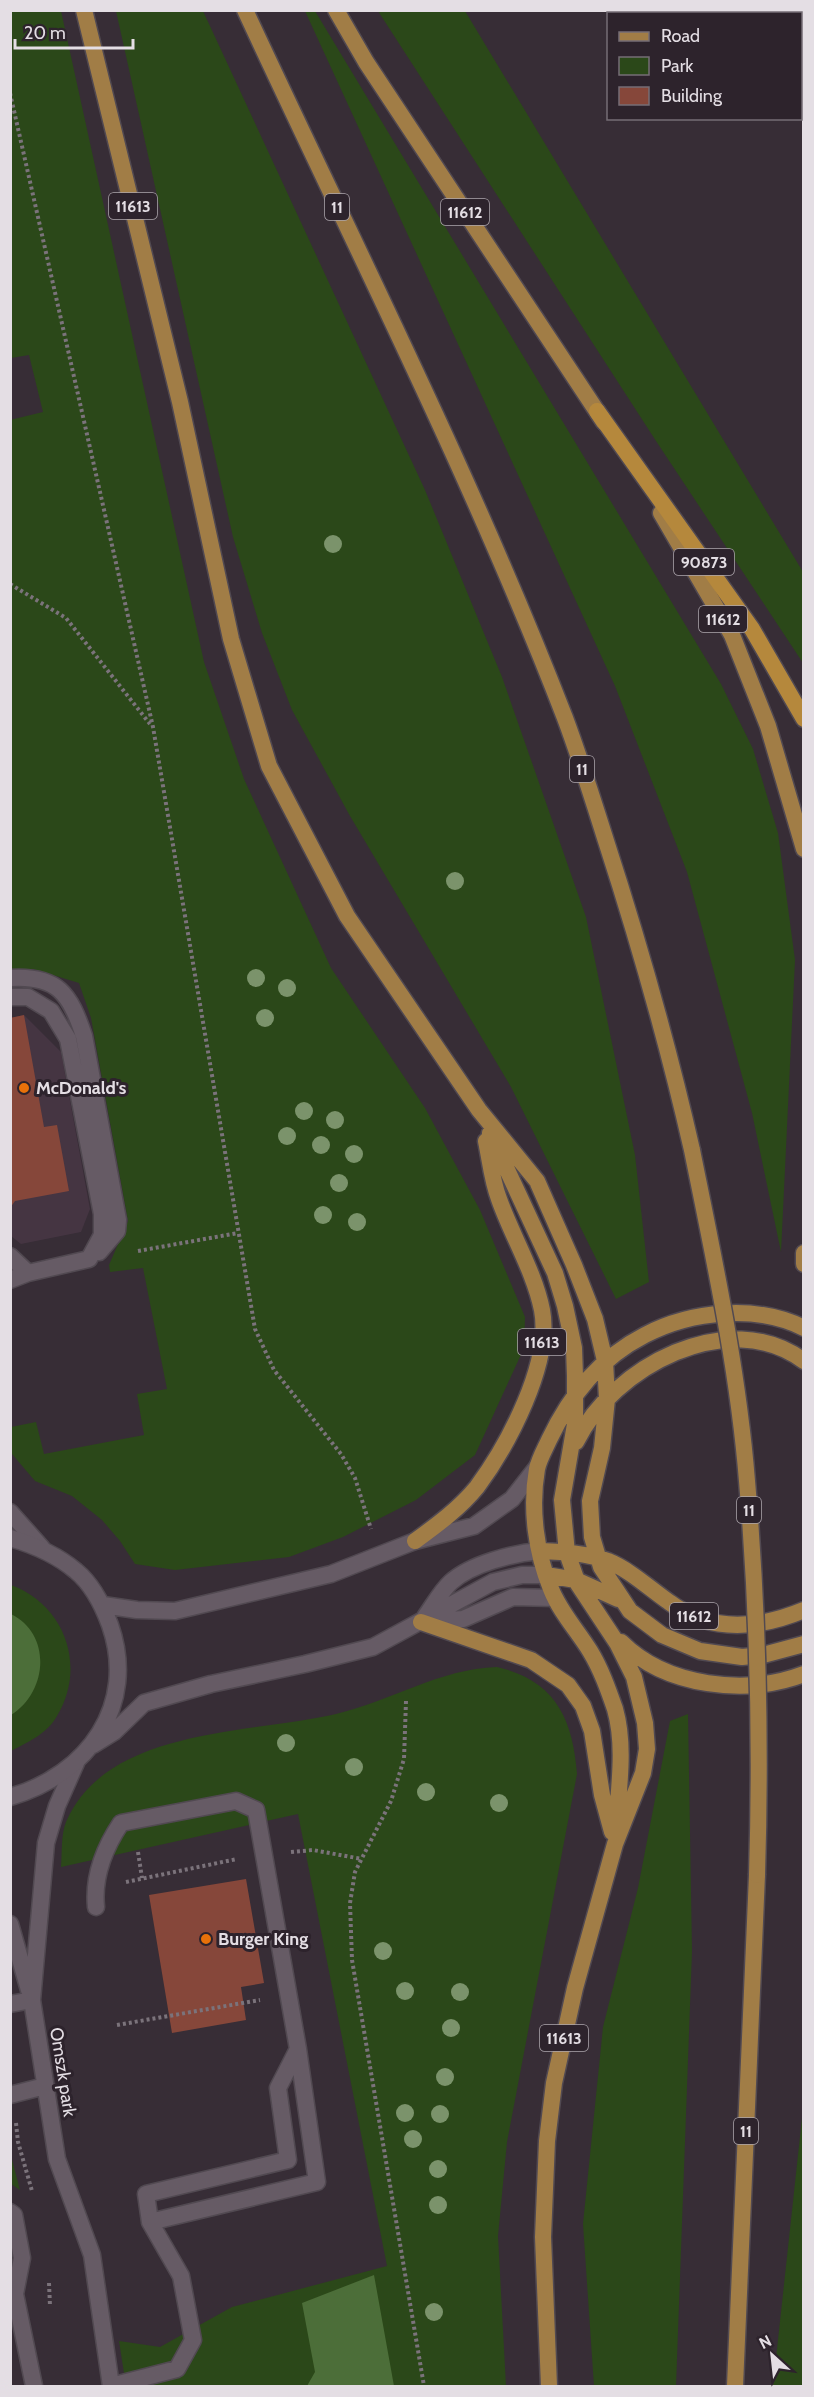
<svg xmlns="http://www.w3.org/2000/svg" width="814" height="2397" font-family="Cabin,sans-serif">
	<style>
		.commercial { fill: #453542 }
		.green { fill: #2b4819 }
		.forest { fill: #4c6e39 }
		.building { fill: #86473a }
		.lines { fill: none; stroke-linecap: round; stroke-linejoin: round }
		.service-casing { stroke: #514951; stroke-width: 19 }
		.minor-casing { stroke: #514951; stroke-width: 19 }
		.primary-casing { stroke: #514951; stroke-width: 19 }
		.trunk-casing { stroke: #514951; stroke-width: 19 }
		.path { stroke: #7b737b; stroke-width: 4; stroke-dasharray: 3 3; stroke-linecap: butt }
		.service { stroke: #665b65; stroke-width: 16 }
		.minor { stroke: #665b65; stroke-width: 16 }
		.primary { stroke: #a17d46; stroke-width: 16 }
		.trunk { stroke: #b5883c; stroke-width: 16 }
		.primary-bridge-casing { stroke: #514951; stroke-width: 19; stroke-linecap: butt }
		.primary-bridge { stroke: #a17d46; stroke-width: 16 }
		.tree { fill: #7b936b }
		.food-dot { fill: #e8710a; stroke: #2d232c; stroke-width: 2 }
		.labels { text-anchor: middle; stroke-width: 6; stroke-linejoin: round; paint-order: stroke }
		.shield { fill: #2d232c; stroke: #ada6ad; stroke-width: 1.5 }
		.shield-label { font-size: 16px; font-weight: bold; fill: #e4dee4 }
		.poi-label { font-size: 18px; font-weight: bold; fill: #e4dee4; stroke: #2d232c; text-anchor: start }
		.street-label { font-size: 18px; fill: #e4dee4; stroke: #2d232c }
	</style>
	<rect width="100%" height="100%" fill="#372d36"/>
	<path class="commercial" d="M 24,1015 L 61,1052 L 90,1209 L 81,1232 L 21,1244 L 11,1236 L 11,1018 Z"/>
	<path class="green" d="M 11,11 L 61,11 L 204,662 L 244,779 L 331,968 L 425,1108 L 480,1210 L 525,1317 L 524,1348 L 475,1455 L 416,1500 L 343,1537 L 289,1557 L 175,1570 L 135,1564 L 120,1541 L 102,1520 L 72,1496 L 35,1481 L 12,1454 L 11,1427 L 36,1422 L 44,1454 L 144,1435 L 137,1394 L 167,1389 L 143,1268 L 110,1272 L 109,1265 L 128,1221 L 91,1018 L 79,983 L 33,969 L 11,970 L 10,420 L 43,412 L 29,355 L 11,358 Z
		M 116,11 L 203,11 L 425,490 L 502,677 L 586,917 L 635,1155 L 649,1282 L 616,1299 L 511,1087 L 350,816 L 292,710 L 262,633 L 233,537 Z
		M 305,11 L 315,11 L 721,684 L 753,749 L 778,833 L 795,960 L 781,1252 L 752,1113 L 687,872 L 615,686 Z
		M 378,11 L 465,11 L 803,572 L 803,663 L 656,441 Z
		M 11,1585 C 65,1605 87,1666 57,1716 C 47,1734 28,1742 11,1751 Z
		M 497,1667 C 555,1680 573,1719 577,1774 L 507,2142 L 498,2236 L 506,2386 L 126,2386 L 119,2341 L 160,2347 L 232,2307 L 387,2266 L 298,1814 L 61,1867 C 62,1853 61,1834 66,1822 C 107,1727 251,1734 336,1714 C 391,1701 439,1669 497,1667 Z
		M 688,1714 L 692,1951 L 676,2386 L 594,2386 L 583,2224 L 603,2027 L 638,1888 L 670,1721 Z
		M 803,2102 L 803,2386 L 773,2386 L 803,2109 Z
		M 11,2156 L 20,2190 L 11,2184 Z"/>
	<path class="forest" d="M 11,1614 C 53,1635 47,1693 11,1715 Z
		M 374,2275 L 394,2386 L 307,2386 L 315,2372 L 302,2303 Z"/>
	<path class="building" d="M 24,1015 L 44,1127 L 57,1125 L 69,1191 L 15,1201 L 10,1208 L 10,1018 Z
		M 246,1879 L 264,1983 L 241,1987 L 246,2020 L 172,2033 L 149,1895 Z"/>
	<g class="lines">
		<defs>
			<path id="service" d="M 10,978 C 58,975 70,994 84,1036 L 118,1220 L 117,1231 L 99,1252
				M 10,997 L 28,997 L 51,1011 L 68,1039 L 102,1214 L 102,1235 L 89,1259 L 28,1273 L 10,1280
				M 10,1256 L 28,1273
				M 10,1512 L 42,1548
				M 76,1763 L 57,1806 L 46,1843 L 32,2000 L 57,2159 L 92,2255 L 111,2386
				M 96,1907 C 93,1877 105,1847 121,1823 L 236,1801 L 256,1810 L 298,2049 L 317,2182 L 150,2222
				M 10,1924 L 29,1990
				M 10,2004 L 32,2000
				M 10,2095 L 45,2086
				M 10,2212 L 14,2215 L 22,2258 L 15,2294 L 34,2386
				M 111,2386 L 177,2369 L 193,2340 L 181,2276 L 150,2222 L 146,2194 L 288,2160 L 278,2088 L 298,2049"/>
			<path id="minor" d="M 10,1538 C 34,1545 56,1554 76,1571 C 92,1584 103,1606 110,1625 C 138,1705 88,1775 10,1797
				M 103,1605 L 137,1610 L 175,1611 L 331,1574 L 415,1541 L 474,1526 L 512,1499 L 537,1467
				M 425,1617 C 433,1606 441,1591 451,1582 C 471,1564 513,1553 540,1551
				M 425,1622 L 463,1619 L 513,1597 L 555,1598
				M 93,1745 L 114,1732 L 144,1703 L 211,1684 L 305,1664 L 373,1647 L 493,1582 L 522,1575 L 546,1575"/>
			<path id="primary" d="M 84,10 L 180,402 L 231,639 L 269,766 L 347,916 L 479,1110 L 537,1181 L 574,1265 L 595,1319 L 605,1361 L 607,1399 L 602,1448 L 590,1501 L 592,1537 L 601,1567 L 630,1611 L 662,1635 L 700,1651 L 742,1657 L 763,1655 L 804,1644
				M 245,10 C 354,245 472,477 565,718 C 580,758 593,800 606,841 C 639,943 668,1045 692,1150
				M 336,10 L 366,62 L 604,422
				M 661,513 L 732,635 L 768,726 L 804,849
				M 490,1133 L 555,1273 L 565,1306 L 574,1348 L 575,1376 L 575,1424 L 562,1500 L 567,1553 L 578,1584 L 617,1643 L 634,1677 L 645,1723 L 647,1749 L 643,1773 L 615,1844 L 575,1988 L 554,2083 L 547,2141 L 543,2237 L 549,2386
				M 804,1253 L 804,1264
				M 576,1442 C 613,1367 728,1305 804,1361
				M 415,1541 C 437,1525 460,1508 477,1487 C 508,1445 552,1363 542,1310 C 534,1271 512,1236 499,1199 C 492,1181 490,1160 486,1141
				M 540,1551 C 562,1552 586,1553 608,1561 C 630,1570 649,1588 669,1602 C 710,1633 758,1629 804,1610
				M 546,1575 L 576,1580 L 618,1599
				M 421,1622 L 531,1660 L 568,1685 L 583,1706 L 592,1731 L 602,1795 L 612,1832
				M 621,1642 C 666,1687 746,1696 804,1674
				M 616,1831 C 618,1791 626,1748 615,1709 C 608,1689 601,1669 590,1651 C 577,1630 560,1612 551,1589 C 536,1553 530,1508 537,1469 C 539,1459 545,1449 549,1440 C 571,1394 600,1358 645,1335 C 691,1311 756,1304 804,1328
				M 735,2386 L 757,1875"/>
			<path id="trunk" d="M 597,411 L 752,629 L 804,719"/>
		</defs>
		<use href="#service" class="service-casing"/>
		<use href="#minor" class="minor-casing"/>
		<use href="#primary" class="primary-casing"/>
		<use href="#trunk" class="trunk-casing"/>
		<path class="path" d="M 10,93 L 153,727 L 255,1329 L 274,1370 L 341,1454 L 355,1478 L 371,1529
			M 10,584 L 66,618 L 150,724
			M 138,1251 L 238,1233
			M 406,1701 L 404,1759 L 391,1801 L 355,1872 L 350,1903 L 352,1960 L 424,2386
			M 138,1852 L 142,1878
			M 291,1852 L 313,1850 L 362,1859
			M 126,1882 L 237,1859
			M 117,2025 L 260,2000
			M 16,2123 L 18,2142 L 32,2191
			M 49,2283 L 50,2306"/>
		<use href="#service" class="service"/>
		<use href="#minor" class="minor"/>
		<use href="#primary" class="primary"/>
		<use href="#trunk" class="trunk"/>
		<defs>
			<path id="primary-bridge" d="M 692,1150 C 714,1259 738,1369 747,1481 C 758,1611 761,1745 757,1875"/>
		</defs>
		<use href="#primary-bridge" class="primary-bridge-casing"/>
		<use href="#primary-bridge" class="primary-bridge"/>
	</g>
	<g class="tree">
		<circle cx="333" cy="544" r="9"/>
		<circle cx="455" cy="881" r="9"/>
		<circle cx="256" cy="978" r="9"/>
		<circle cx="287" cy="988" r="9"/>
		<circle cx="265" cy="1018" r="9"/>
		<circle cx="304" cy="1111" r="9"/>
		<circle cx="335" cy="1120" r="9"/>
		<circle cx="287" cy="1136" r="9"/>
		<circle cx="321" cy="1145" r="9"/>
		<circle cx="354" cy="1154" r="9"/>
		<circle cx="339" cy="1183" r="9"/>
		<circle cx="323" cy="1215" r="9"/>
		<circle cx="357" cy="1222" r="9"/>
		<circle cx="286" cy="1743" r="9"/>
		<circle cx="354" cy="1767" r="9"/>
		<circle cx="426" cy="1792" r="9"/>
		<circle cx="499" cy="1803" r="9"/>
		<circle cx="383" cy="1951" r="9"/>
		<circle cx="405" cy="1991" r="9"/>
		<circle cx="460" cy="1992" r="9"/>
		<circle cx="451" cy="2028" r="9"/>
		<circle cx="445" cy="2077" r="9"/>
		<circle cx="405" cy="2113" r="9"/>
		<circle cx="440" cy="2114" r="9"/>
		<circle cx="413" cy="2139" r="9"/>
		<circle cx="438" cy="2169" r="9"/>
		<circle cx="438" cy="2205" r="9"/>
		<circle cx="434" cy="2312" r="9"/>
	</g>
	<g class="food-dot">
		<circle cx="24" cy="1088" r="6"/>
		<circle cx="206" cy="1939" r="6"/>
	</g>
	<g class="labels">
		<g class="shield">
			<rect x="109" y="193" width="48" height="26" rx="4.5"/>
			<rect x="325" y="194" width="24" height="26" rx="4.5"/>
			<rect x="441" y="199" width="48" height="26" rx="4.5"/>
			<rect x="674" y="549" width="60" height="26" rx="4.5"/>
			<rect x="699" y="606" width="48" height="26" rx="4.5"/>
			<rect x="570" y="756" width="24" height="26" rx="4.5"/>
			<rect x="518" y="1329" width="48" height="26" rx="4.5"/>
			<rect x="737" y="1497" width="24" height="26" rx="4.5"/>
			<rect x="670" y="1603" width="48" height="26" rx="4.5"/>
			<rect x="540" y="2025" width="48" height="26" rx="4.5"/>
			<rect x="734" y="2118" width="24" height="26" rx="4.5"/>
		</g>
		<g class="shield-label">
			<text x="133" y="212">11613</text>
			<text x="337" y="213">11</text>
			<text x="465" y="218">11612</text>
			<text x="704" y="568">90873</text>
			<text x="723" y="625">11612</text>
			<text x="582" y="775">11</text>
			<text x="542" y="1348">11613</text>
			<text x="749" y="1516">11</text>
			<text x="694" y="1622">11612</text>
			<text x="564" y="2044">11613</text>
			<text x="746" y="2137">11</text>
		</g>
		<g class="poi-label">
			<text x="36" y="1094">McDonald's</text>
			<text x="218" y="1945">Burger King</text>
		</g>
		<g class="street-label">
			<text transform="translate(63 2072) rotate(81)" y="6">Omszk park</text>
		</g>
	</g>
	<rect width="814" height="2397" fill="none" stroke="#e4dee4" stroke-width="24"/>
	<rect x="607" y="12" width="195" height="108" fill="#2d232c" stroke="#766e76" stroke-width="1.5"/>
	<rect x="619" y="32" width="30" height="9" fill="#a17d46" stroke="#766e76" stroke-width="1.5"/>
	<text x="661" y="42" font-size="18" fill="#e4dee4">Road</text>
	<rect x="619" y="57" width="30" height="18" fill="#2b4819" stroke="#766e76" stroke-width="1.5"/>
	<text x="661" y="72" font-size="18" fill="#e4dee4">Park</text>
	<rect x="619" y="87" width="30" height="18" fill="#86473a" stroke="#766e76" stroke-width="1.5"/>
	<text x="661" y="102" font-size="18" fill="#e4dee4">Building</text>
	<g transform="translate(772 2355) rotate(333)" stroke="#2d232c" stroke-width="4.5" paint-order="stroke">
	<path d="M0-4.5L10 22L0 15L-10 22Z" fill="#e4dee4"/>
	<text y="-9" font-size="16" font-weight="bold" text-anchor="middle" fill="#e4dee4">N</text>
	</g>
	<path d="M15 39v9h118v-9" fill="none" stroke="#e4dee4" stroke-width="3"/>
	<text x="24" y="39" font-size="18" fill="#e4dee4" stroke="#2d232c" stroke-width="4.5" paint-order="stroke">20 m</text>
</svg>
